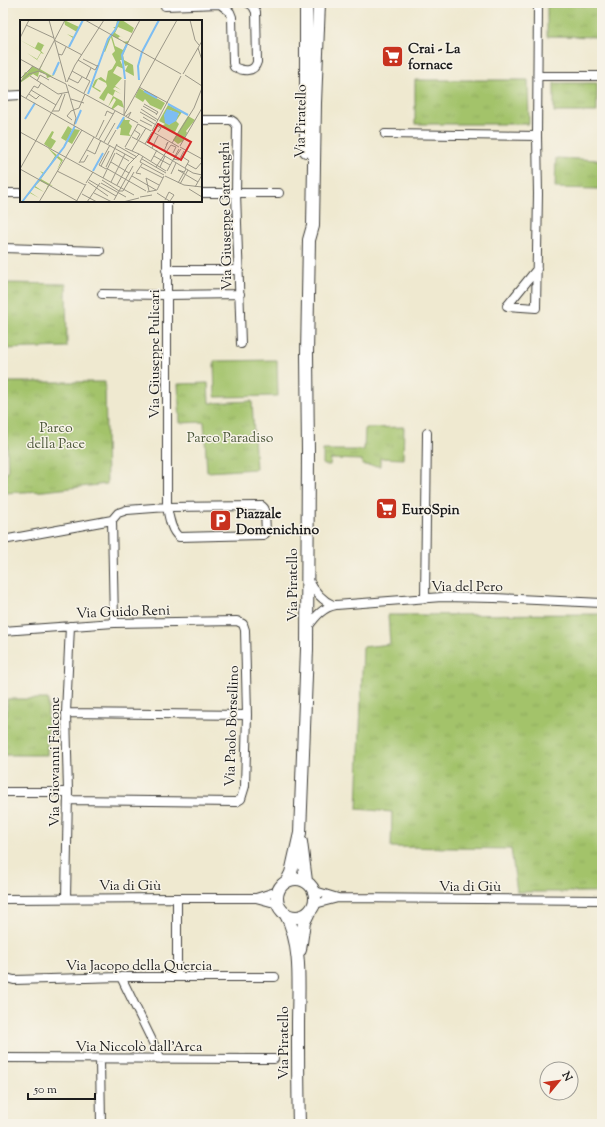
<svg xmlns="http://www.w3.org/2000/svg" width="605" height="1127" font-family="'Sorts Mill Goudy',serif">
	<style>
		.grass { fill: url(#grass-tufts); stroke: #607044 }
		.pitch { fill: #a3c36b; stroke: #607044 }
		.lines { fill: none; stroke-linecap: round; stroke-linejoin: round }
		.minor-casing { stroke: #3c3b37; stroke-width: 10 }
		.primary-casing { stroke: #3c3b37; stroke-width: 14 }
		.minor { stroke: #fff; stroke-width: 8 }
		.primary { stroke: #fff; stroke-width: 12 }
		.labels { text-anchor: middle; stroke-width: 3; stroke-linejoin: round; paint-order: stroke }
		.poi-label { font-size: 14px; font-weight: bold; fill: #1c1c1c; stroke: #f7f3e8; text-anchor: start }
		.street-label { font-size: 14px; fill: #1c1c1c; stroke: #f7f3e8 }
		.park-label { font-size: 14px; fill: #4b5638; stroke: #f7f3e8 }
		.inset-river { fill: none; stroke: #7dbdf2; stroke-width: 2 }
		.inset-road { fill: none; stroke: #9b9788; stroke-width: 1 }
		.view { fill: #d62828; fill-opacity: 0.15; stroke: #d62828; stroke-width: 2 }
		.inset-edge { fill: none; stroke: #1c1c1c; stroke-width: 2 }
	</style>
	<defs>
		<pattern id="grass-tufts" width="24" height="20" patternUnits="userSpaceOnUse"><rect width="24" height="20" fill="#a3c36b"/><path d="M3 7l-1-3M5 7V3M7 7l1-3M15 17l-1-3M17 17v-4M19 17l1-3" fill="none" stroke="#8ca75c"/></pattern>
	</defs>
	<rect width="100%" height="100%" fill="#f7f3e8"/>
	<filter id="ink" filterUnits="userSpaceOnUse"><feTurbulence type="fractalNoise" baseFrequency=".025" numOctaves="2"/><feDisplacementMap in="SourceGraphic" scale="8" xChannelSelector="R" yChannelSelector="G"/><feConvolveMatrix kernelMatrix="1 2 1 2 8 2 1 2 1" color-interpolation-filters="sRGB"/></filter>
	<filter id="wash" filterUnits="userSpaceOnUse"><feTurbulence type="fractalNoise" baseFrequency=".012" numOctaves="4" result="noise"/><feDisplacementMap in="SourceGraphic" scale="16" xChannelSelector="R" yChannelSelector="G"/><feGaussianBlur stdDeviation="0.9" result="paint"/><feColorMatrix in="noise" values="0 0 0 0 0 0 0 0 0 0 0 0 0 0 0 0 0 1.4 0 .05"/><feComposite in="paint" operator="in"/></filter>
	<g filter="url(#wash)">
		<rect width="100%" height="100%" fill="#efe9d0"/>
		<path class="grass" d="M 547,3 L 602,3 L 602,37 L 547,36 Z
			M 415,80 L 528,80 L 529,124 L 415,124 Z
			M 554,83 L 597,83 L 597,112 L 554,112 Z
			M 556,158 L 600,160 L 599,189 L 555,188 Z
			M 3,283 L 66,284 L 67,347 L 3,349 Z
			M 4,382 L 105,382 L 107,484 L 43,491 L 3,493 L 3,473 L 8,473 Z
			M 208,383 L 209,403 L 252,401 L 256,469 L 207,472 L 204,422 L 180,423 L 178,384 Z
			M 404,427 L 403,459 L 380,458 L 380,466 L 362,465 L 362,460 L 331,459 L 330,465 L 323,465 L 323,450 L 364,450 L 365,428 Z
			M 602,614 L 602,892 L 517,892 L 511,849 L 391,847 L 392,812 L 357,809 L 363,647 L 390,644 L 388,615 Z
			M 7,699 L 48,699 L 47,755 L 3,755 L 3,716 L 7,716 Z"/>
		<path class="pitch" d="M 277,360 L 278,396 L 215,397 L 214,361 Z"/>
	</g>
	<g filter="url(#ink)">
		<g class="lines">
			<defs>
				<path id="minor" d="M 165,3 L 165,6 L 220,4 L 223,3
					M 220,4 L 230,12 L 232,17 L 233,63 L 234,67 C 243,71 254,73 257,62 L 256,12 L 253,6 L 248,3
					M 538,76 L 602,76
					M 3,96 L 21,95
					M 201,120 L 231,120 L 234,122 L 237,126 L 236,193 L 241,344
					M 385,134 L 537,136 L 538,3
					M 3,193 L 21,193
					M 201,193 L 279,193
					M 3,248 L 100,251
					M 537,269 L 507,306 L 536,308 L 538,194 L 537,136
					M 166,270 L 239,270
					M 102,294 L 166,295 L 240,294
					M 112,520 L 114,623
					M 3,540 L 112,520 L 118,513 L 127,510 L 167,507 L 262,506 L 264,508 L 265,510 L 266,533 L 263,535 L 179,537 C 171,531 169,517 167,507 L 167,201
					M 308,579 C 314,591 321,600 333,605
					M 425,599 L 427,433
					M 308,627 C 315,617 323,607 336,605 L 442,597 L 495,598 L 602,603
					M 3,631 L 114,623 L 237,621 L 243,624 L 245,630 L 247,715 L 245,786 L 241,799 L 236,802 L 68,800
					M 66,713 L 247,715
					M 3,792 L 68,792
					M 315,891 L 338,898 L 315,904
					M 66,898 L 68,792 L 66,713 L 70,626
					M 177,898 L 177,977
					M 338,898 L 602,900
					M 3,899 L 177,898 L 256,898
					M 278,904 L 256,898 L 278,891
					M 3,977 L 14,980 L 121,977 L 275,977
					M 121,977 L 161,1059
					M 3,1058 L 274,1059
					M 100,1059 L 101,1124"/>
				<path id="primary" d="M 306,151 L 306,3
					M 301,842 L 306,881
					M277 898a19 19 0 1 1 38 0a19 19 0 1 1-38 0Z
					M 287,881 L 291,873 L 300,833 L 307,649 L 308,452 L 307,355 L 309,240 L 313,226 L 315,103 L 319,3
					M 285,913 C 303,943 298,992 298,1025 C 298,1058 298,1091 299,1124
					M 300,950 L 304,922 L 308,914"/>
			</defs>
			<use href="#minor" class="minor-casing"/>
			<use href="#primary" class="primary-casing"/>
			<use href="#minor" class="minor"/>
			<use href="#primary" class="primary"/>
		</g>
	</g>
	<defs>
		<symbol id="supermarket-square" viewBox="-11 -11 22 22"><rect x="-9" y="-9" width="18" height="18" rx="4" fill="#c8321e" stroke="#f7f3e8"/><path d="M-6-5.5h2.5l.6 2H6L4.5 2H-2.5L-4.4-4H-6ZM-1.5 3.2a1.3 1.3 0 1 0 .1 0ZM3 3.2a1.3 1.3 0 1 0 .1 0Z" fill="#fff"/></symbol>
		<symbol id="parking-square" viewBox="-11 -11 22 22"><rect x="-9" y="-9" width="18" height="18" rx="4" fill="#c8321e" stroke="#f7f3e8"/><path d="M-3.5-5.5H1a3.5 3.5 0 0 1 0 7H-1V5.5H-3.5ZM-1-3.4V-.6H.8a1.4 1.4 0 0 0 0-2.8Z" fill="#fff"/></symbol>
	</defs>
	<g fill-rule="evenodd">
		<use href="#supermarket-square" x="380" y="44" width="25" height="25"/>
		<use href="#supermarket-square" x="374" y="496" width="25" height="25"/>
		<use href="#parking-square" x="208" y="508" width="25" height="25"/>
	</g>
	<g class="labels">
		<g class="poi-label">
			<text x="408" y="53">Crai - La<tspan x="408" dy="16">fornace</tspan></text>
			<text x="402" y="514">EuroSpin</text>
			<text x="236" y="518">Piazzale<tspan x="236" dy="16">Domenichino</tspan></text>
		</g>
		<g class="street-label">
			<text transform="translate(300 121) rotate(-89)" y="5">Via Piratello</text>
			<text transform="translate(225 216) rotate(-91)" y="5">Via Giuseppe Gardenghi</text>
			<text transform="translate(154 354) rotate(-90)" y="5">Via Giuseppe Pulicari</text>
			<text transform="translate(292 585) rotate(-90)" y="5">Via Piratello</text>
			<text x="467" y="591">Via del Pero</text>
			<text transform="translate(123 611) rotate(-2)" y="5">Via Guido Reni</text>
			<text transform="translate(231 726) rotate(-88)" y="5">Via Paolo Borsellino</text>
			<text transform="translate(54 762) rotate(-90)" y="5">Via Giovanni Falcone</text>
			<text x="130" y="890">Via di Giù</text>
			<text x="470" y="891">Via di Giù</text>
			<text x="139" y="970">Via Jacopo della Quercia</text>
			<text transform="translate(283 1043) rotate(-90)" y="5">Via Piratello</text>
			<text x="139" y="1051">Via Niccolò dall'Arca</text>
		</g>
		<g class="park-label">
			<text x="56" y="432">Parco<tspan x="56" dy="16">della Pace</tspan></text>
			<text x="230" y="442">Parco Paradiso</text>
		</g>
	</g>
	<g transform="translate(20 20)">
		<rect width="182" height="182" fill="#efe9d0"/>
		<path d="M 44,0 L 59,7 L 63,0 L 59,9 L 71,15 L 59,9 L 48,27 L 53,18 L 47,14 L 54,17 L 55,15 L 44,9 L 55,15 L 57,12 L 45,5 ZM 97,0 L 102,0 L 114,8 L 112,13 L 98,7 L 95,13 L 103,18 L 100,16 L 98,18 L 102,21 L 92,16 L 95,26 L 103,30 L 106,24 L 103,22 L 109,21 L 103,35 L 104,40 L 113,45 L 114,56 L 105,51 L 108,45 L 105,46 L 103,40 L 100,40 L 104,49 L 97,46 L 93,53 L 102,58 L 95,66 L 101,70 L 95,67 L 93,69 L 101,74 L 95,71 L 93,76 L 102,81 L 104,88 L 98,85 L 93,89 L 91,89 L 96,80 L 94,78 L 88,87 L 93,76 L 88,73 L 84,81 L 79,78 L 87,66 L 86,63 L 78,59 L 74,67 L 81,71 L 80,72 L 72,67 L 75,60 L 81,57 L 86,61 L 88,51 L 92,49 L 86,46 L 92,49 L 96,42 L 92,34 L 95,31 L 91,17 L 85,32 L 83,31 L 88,18 L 96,9 L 93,7 L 96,7 ZM 2,14 L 30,28 L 24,25 L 21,31 L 24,34 L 21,33 L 17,40 L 23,44 L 20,49 L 32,56 L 38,48 L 33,56 L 27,58 L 26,54 L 19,52 L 18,57 L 13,54 L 0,63 L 5,52 L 7,53 L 12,46 L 19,49 L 23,44 L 7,33 L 17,39 L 21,32 L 0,20 L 15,28 L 18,22 ZM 119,68 L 145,83 L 141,90 L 130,85 L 125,79 L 123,82 L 115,77 ZM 148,85 L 162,92 L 156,101 L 159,104 L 155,112 L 140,107 L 145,104 L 139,101 ZM 150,90 L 159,94 L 149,105 L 144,95 ZM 168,96 L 175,100 L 166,111 L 167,113 L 163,121 L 158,124 L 153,120 ZM 104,97 L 105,100 L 110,100 L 109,103 L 112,106 L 109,114 L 111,116 L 100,115 L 101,108 L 98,107 ZM 32,111 L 34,112 L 31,118 L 36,121 L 31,129 L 24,124 ZM 27,127 L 43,140 L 37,150 L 41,141 L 36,137 L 21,159 L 33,166 L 29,165 L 25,172 L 28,165 L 20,161 L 15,166 L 24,172 L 14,167 L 10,172 L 19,178 L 10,173 L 2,182 L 23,154 L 20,151 L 24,153 L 29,146 L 23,143 L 29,146 L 35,136 Z" fill="#a3c36b" fill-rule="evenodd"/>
		<path d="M 48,106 L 52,109 L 49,117 L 54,109 L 60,110 L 52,124 L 47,121 L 49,117 L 46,121 L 41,118 Z" fill="#a3c36b"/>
		<path d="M 147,89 L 159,93 L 156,101 L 149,105 L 145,103 L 144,95 Z" fill="#7dbdf2"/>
		<path class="inset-river" d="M 49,27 L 63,0M 33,55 L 39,42M 105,59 L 102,35 L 107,24M 119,60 L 118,46 L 122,32 L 139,0M 124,71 L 137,78M 68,74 L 88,19 L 95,10 L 99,0M 148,84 L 168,95M 5,99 L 15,83M 55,104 L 61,90M 97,109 L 104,97M 73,151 L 83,133M 2,182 L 44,127 L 55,106"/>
		<path class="inset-road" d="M 29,0 L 46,62M 65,0 L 161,54M 170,0 L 175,20 L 179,25M 6,5 L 34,18M 0,18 L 9,0M 34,20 L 62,35M 107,24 L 120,0M 178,28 L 182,40M 38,34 L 42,35 L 46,27M 0,39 L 20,50M 63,39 L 77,46M 58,40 L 75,50 L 78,45M 19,50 L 45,0M 52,51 L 70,61 L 64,73M 163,54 L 182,21M 165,55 L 182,66M 10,56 L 38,74 L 49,72M 48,58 L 58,63 L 62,57M 0,59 L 13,46M 66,59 L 71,48M 17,61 L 20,55 L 29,60M 0,62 L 9,54 L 19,51 L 46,64M 47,62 L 55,45 L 84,0M 46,64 L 56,98 L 54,105M 48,65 L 118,103M 119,67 L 148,83M 11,70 L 36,85M 9,74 L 16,79 L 20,75M 0,75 L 74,117M 6,78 L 14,66 L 18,68 L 21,63M 51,79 L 64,83M 124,84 L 138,92 L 136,95M 123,86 L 137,94M 121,89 L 138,100M 33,91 L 39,91 L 45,74M 120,92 L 136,101M 104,95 L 157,0M 104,95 L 105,60M 85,96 L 87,91 L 93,94M 106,96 L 111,92 L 108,98M 123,97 L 141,108 L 138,112M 52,100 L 47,96 L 51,91 L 59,88 L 65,74M 120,100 L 132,106M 118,104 L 131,111M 114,110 L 120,114 L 117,119M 132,111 L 161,56M 0,112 L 114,175M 133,112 L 159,127M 74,117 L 114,139M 76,117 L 84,100M 112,117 L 125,124M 79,119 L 95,91M 84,122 L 95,103M 152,123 L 174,88 L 182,68M 88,124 L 96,110M 125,124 L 173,153 L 182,155M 125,124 L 132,112M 96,125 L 117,137M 160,126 L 182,88M 105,127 L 118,104M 160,127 L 182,139M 105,128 L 119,134M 132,128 L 138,116M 67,130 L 75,134 L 81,120M 112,131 L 126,108M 144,131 L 148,122 L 146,125M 96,133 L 109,141M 119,134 L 146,151M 123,136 L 120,142 L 144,155M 134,136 L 150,145M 161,136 L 169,141 L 165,148M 122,139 L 146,153M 153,139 L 159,140 L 164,131M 154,139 L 161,129M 131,141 L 137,130M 60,142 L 64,142 L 68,135M 91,142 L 109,153M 59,143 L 74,117M 167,144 L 176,149 L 182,142M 81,146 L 89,131M 86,147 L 97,124M 121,147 L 143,158M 136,147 L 151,125 L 156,127 L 153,133M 140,147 L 145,136M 86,148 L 126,171M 0,149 L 42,74M 0,149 L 59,182M 86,149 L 79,145 L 90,125M 37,151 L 65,165M 147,151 L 159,129M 164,152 L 158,150 L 178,162M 121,154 L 116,153 L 122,144M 151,154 L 156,143M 112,156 L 136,170M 145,156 L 164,165 L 182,167M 83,158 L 95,133M 126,158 L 139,165M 126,158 L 129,171M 69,160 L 96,176M 82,160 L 99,171M 68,162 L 88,176M 91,162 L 105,134M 66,163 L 73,152M 81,163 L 106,177M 158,163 L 166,149M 160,164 L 168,150M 97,165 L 108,145 L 119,134M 175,167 L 182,155M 169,169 L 182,177M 99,171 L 103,171 L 114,152M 127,172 L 137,170 L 144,156M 74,173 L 92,182M 137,173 L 151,182M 62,174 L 77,182M 120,177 L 132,175M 94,180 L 113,146M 145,180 L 149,172 L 154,175 L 150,181M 19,182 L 62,110M 56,182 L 66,164M 67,182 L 80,163M 103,182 L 119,178"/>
		<path class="view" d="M 138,104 L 171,122 L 161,140 L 128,122 Z"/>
		<rect width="182" height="182" class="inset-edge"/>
	</g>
	<rect width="605" height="1127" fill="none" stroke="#f7f3e8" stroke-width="16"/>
	<g transform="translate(559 1081) rotate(61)"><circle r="19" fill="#f7f3e8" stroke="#9f9d96"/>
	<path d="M0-3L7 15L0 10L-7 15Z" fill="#c8321e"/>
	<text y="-6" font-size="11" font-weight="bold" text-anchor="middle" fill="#1c1c1c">N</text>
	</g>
	<path d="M28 1093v6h67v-6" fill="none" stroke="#1c1c1c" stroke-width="2"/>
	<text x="34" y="1093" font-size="12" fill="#1c1c1c" stroke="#f7f3e8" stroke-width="3" paint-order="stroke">50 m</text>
</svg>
